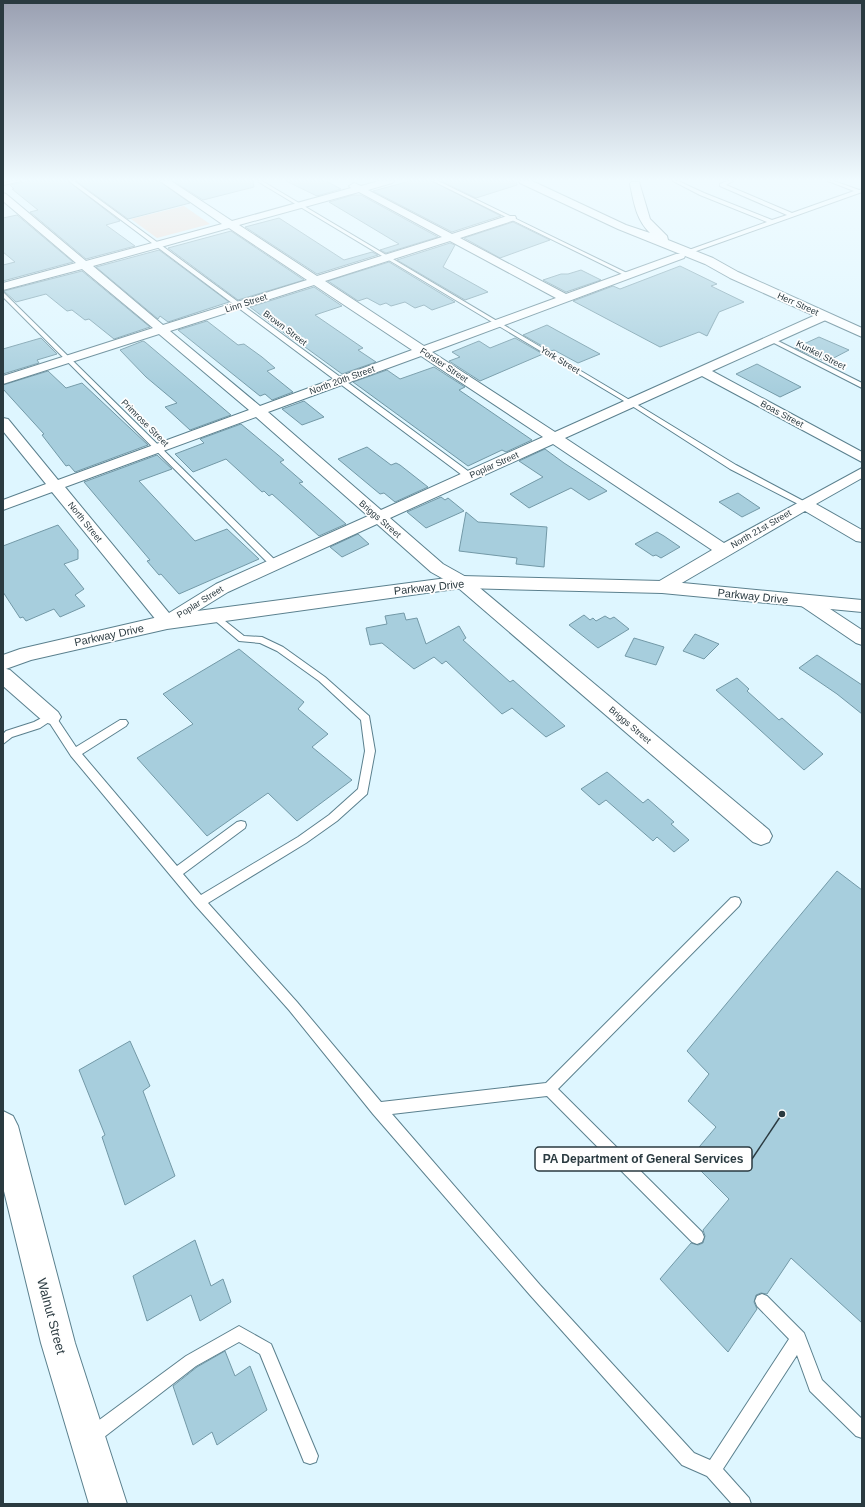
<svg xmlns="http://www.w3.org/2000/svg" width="865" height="1507" font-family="Arial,sans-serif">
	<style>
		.green { fill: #f4d6c8 }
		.building { fill: #a7cedd; stroke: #7399a7 }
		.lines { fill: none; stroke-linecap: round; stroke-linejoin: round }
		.lane-casing { stroke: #5b808e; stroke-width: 2 }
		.street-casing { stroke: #5b808e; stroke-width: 2 }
		.secondary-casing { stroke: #5b808e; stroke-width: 2 }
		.primary-casing { stroke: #5b808e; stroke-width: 2 }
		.lane { fill: #fff; fill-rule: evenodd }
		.street { fill: #fff; fill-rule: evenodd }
		.secondary { fill: #fff; fill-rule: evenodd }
		.primary { fill: #fff; fill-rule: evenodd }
		.labels { text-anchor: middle; stroke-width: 3.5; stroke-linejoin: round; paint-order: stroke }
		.far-street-label { font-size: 9px; fill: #2a3a40; stroke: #fefefe }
		.street-label { font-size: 11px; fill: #2a3a40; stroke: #fefefe }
		.near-street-label { font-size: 13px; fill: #2a3a40; stroke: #fefefe }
		.leader { fill: none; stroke: #2a3a40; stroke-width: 1.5 }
		.callout-dot { fill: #2a3a40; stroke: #fefefe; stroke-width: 1.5 }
		.callout { fill: #fefefe; stroke: #2a3a40; stroke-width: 1.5 }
		.callout-label { font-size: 12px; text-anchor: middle; font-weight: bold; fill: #2a3a40 }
	</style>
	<rect width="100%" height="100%" fill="#def6ff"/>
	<path class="green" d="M 184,206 L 210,224 L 157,238 L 131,219 Z"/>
	<path class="building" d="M 29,181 L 68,181 L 120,221 L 106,225 L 135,246 L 86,259 L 30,212 L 38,210 L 12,189 L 14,189 L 10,185 Z
		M 76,181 L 159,181 L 190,203 L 128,219 Z
		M 173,181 L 253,181 L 254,187 L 203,200 Z
		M 286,181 L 326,181 L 341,189 L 317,196 Z
		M 410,181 L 432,181 L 501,216 L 452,232 L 373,191 Z
		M 441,181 L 516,181 L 517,185 L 476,198 Z
		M 353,195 L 361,195 L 438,237 L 386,253 L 380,250 L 399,244 L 329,202 Z
		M 17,215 L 73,262 L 3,281 L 3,265 L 15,262 L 3,252 L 3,218 Z
		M 279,218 L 344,260 L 372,252 L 378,255 L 317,274 L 245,227 Z
		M 513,222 L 550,240 L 500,258 L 464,238 Z
		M 231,231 L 304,280 L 238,300 L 168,248 Z
		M 450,243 L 455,245 L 443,267 L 488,292 L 465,300 L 397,260 Z
		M 159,250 L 229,302 L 168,322 L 160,316 L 158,319 L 96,267 Z
		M 389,262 L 455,302 L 432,310 L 424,305 L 415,308 L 405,302 L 391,306 L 386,303 L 380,305 L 367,298 L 358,301 L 328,281 Z
		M 680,266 L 717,284 L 711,286 L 744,302 L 719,312 L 707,336 L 699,332 L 660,347 L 573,301 L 613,286 L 620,289 Z
		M 581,270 L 601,280 L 566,292 L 543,280 L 561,274 L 568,274 Z
		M 82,271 L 150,327 L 114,339 L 89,319 L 85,320 L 72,310 L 67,311 L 46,294 L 16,302 L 4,291 Z
		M 314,287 L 342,306 L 315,315 L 363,348 L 358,350 L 376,362 L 342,374 L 294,339 L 292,339 L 250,307 Z
		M 207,321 L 238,345 L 244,344 L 262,357 L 275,368 L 267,371 L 293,392 L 272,400 L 265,394 L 260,396 L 178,330 Z
		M 547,325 L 556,330 L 600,354 L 578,363 L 554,350 L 551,351 L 523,335 Z
		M 819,337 L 849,350 L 826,362 L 795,348 Z
		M 41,338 L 57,354 L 37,360 L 39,363 L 3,374 L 3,349 Z
		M 515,338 L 543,354 L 480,381 L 449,361 L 460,357 L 452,352 L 479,341 L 490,348 Z
		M 143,341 L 145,342 L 231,415 L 190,430 L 165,407 L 177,403 L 146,377 L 120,350 Z
		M 757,364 L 801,387 L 780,397 L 736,374 Z
		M 434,367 L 465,387 L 459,390 L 532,440 L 506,452 L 502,450 L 468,466 L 353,382 L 387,370 L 400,379 Z
		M 48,371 L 66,388 L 82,383 L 148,445 L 75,472 L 69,465 L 66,466 L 42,435 L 44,434 L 3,389 L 3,385 Z
		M 304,401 L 324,417 L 302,425 L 282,409 Z
		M 241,424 L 284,460 L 280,462 L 303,482 L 299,483 L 346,524 L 319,536 L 272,494 L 269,496 L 264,491 L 262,492 L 226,459 L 193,472 L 175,454 L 204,443 L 200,439 Z
		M 367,447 L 391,465 L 396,463 L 400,465 L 428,487 L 395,502 L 384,493 L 380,494 L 338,459 Z
		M 545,449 L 564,463 L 607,491 L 589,500 L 571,488 L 529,508 L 510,494 L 543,477 L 519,461 Z
		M 157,455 L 172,469 L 139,481 L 195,541 L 227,529 L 259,559 L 179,594 L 161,574 L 159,575 L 147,561 L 150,560 L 84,482 Z
		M 738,493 L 760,508 L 742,517 L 719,502 Z
		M 441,497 L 445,500 L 448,498 L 464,511 L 426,528 L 407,512 Z
		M 466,512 L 478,522 L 547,527 L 544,567 L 516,564 L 517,558 L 459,551 Z
		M 58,525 L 78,550 L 78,559 L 64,564 L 84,589 L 75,595 L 85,606 L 60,617 L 54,609 L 26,621 L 23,617 L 20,618 L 3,592 L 3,546 Z
		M 657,532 L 664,536 L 680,547 L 661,558 L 656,555 L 653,556 L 635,544 Z
		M 358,534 L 369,544 L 342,557 L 330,547 Z
		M 404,613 L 406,620 L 417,618 L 426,644 L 459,626 L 466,638 L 463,640 L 510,682 L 513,680 L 565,726 L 546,737 L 512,708 L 502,714 L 446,661 L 442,664 L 434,657 L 414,669 L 382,643 L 370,645 L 366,628 L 387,624 L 385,616 Z
		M 584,615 L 590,620 L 593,618 L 596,621 L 605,616 L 610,619 L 614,617 L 629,629 L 598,648 L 569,625 Z
		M 695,634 L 719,644 L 704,659 L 683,651 Z
		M 634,638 L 664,647 L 656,665 L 625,656 Z
		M 239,649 L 304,702 L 298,709 L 328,734 L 312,747 L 352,780 L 297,821 L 268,793 L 207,836 L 137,758 L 193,724 L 163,694 Z
		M 817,655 L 862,685 L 862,714 L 837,694 L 799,668 Z
		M 737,678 L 749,689 L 747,691 L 779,720 L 782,718 L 823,754 L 804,770 L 716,690 Z
		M 607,772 L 643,803 L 648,799 L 674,822 L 671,824 L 689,840 L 674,852 L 657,837 L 653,841 L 606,800 L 599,805 L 581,789 Z
		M 837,871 L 862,890 L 862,1323 L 791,1258 L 767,1294 L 761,1293 L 756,1295 L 754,1302 L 757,1309 L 728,1352 L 660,1279 L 691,1243 L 698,1245 L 703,1243 L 705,1236 L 703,1230 L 729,1199 L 689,1159 L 716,1127 L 688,1101 L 709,1074 L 687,1051 Z
		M 130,1041 L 150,1086 L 143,1091 L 175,1176 L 125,1205 L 102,1137 L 105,1135 L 79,1070 Z
		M 195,1240 L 211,1286 L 223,1279 L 231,1302 L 200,1321 L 191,1295 L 147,1321 L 133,1276 Z
		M 225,1351 L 235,1376 L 250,1366 L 267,1410 L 217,1445 L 212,1432 L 193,1445 L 173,1386 L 197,1367 Z"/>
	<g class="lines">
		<defs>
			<path id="lane" d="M 12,181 L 21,181 L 3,185 L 3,183 Z
				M 69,181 L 74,181 L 472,474 L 472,478 L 466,478 Z
				M 257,181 L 262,181 L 633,402 L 736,465 L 809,504 L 805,506 L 802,506 L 730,469 L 629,404 Z
				M 433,181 L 438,181 L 631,275 L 626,276 Z
				M 673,181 L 678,181 L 704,193 L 772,220 L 787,215 L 720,186 L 720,184 L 727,181 L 733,181 L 726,185 L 792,213 L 854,191 L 828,181 L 834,181 L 859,190 L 862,189 L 862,192 L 688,254 L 685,252 L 686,251 L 767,222 L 700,195 Z
				M 3,292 L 277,562 L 277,566 L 271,566 L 3,297 Z
				M 770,339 L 774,339 L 862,383 L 862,388 L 770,341 Z
				M 215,613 L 244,636 L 262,637 L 283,647 L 325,677 L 369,716 L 375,751 L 367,794 L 337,821 L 306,843 L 208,903 L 297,1002 L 381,1102 L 546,1083 L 731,898 L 735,897 L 739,898 L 741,902 L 739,906 L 558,1089 L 702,1232 L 704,1237 L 702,1242 L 697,1244 L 692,1242 L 547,1096 L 392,1114 L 540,1285 L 694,1453 L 710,1460 L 789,1339 L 757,1306 L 755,1301 L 757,1296 L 762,1294 L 767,1296 L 804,1333 L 822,1380 L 862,1419 L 862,1438 L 856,1436 L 810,1391 L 797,1355 L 723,1469 L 749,1498 L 751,1504 L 732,1504 L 707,1476 L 682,1465 L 530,1295 L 373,1114 L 289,1010 L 196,906 L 71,756 L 49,722 L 40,728 L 12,737 L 3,744 L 3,734 L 6,731 L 34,722 L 51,713 L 54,714 L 76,747 L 120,720 L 126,720 L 128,723 L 126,726 L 82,754 L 177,866 L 237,822 L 241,821 L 245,822 L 246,825 L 245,828 L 183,874 L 201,895 L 298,837 L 329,815 L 358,789 L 365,751 L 361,720 L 319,681 L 277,651 L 260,643 L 239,641 L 212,618 L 211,616 L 212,614 Z
				M 239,1326 L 271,1344 L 318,1456 L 316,1462 L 310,1464 L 304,1462 L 260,1354 L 239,1342 L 196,1366 L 99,1441 L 93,1443 L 87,1441 L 85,1435 L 87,1429 L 186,1356 Z"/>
			<path id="street" d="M 160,181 L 171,181 L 232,221 L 351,188 L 349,186 L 354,183 L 361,186 L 379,181 L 394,181 L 392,183 L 368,190 L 452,234 L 507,216 L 515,216 L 516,218 L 515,220 L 460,238 L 566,294 L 676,254 L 684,254 L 685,256 L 684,258 L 432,352 L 555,432 L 820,313 L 828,313 L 830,316 L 828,319 L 712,371 L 862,452 L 862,462 L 702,376 L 565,438 L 724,543 L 862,468 L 862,478 L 816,504 L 862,530 L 862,542 L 856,541 L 805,511 L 668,591 L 662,593 L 656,591 L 654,587 L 656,583 L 712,550 L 553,444 L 390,518 L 443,564 L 468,578 L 769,830 L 772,836 L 769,842 L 761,845 L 753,842 L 456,586 L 431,572 L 377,524 L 228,592 L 173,626 L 167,628 L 161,626 L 52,492 L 3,510 L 3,500 L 46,484 L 3,431 L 3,418 L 8,419 L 58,480 L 249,410 L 159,334 L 3,384 L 3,376 L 153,328 L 82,269 L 3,290 L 3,283 L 76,263 L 3,201 L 3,193 L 6,194 L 86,261 L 222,224 ZM 359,192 L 442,237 L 317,276 L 239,225 ZM 229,228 L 307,280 L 163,325 L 93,266 ZM 450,241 L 556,298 L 424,346 L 325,281 ZM 314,285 L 412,350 L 260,406 L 170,331 ZM 421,356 L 543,437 L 381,510 L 268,412 ZM 256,417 L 368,516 L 216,584 L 169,613 L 65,487 Z
				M 806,595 L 812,597 L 862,630 L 862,645 L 856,643 L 800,605 L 797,601 L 800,597 Z
				M 3,668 L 10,670 L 58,712 L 61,717 L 58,722 L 51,724 L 44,722 L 3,686 Z"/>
			<path id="secondary" d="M 462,576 L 662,581 L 862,600 L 862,612 L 662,593 L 462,588 L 167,629 L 31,660 L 3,670 L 3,655 L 20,649 L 167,615 Z"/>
			<path id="primary" d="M 519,181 L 532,181 L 626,225 L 650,233 C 636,219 634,203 630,184 L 631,182 L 639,182 L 650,219 L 667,236 L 668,240 L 713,258 L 738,272 L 862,328 L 862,337 L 730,278 L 705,264 L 618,229 L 520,183 Z
				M 3,1111 L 13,1116 L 18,1126 L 75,1343 L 127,1504 L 89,1504 L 41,1343 L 3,1187 Z"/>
		</defs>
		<use href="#lane" class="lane-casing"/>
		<use href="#street" class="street-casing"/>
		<use href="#secondary" class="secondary-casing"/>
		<use href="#primary" class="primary-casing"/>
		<use href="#lane" class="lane"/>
		<use href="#street" class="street"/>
		<use href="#secondary" class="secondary"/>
		<use href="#primary" class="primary"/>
	</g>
	<linearGradient id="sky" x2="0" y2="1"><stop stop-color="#999fb1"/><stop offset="0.46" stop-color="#f0fbff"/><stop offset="1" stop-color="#f0fbff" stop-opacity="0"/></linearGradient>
	<rect width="865" height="392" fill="url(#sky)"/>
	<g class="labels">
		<g class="far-street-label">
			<text transform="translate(246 303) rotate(-18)" y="3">Linn Street</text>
			<text transform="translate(798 304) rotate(24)" y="3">Herr Street</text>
			<text transform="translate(285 328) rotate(37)" y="3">Brown Street</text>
			<text transform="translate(821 355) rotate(27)" y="3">Kunkel Street</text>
			<text transform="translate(560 360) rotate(31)" y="3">York Street</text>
			<text transform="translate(444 365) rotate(33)" y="3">Forster Street</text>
			<text transform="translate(342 380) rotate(-20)" y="3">North 20th Street</text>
			<text transform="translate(782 414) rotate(28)" y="3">Boas Street</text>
			<text transform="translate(145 423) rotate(45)" y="3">Primrose Street</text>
			<text transform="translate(494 465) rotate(-24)" y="3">Poplar Street</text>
			<text transform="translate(380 519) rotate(41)" y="3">Briggs Street</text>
			<text transform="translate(85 522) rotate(51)" y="3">North Street</text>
			<text transform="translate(761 529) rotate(-30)" y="3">North 21st Street</text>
			<text transform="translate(200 602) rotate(-32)" y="3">Poplar Street</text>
			<text transform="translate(630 725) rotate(40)" y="3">Briggs Street</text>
		</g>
		<g class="street-label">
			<text transform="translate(429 587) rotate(-6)" y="4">Parkway Drive</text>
			<text transform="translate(753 596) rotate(6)" y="4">Parkway Drive</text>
			<text transform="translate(109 635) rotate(-12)" y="4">Parkway Drive</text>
		</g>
		<g class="near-street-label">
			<text transform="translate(52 1316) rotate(75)" y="5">Walnut Street</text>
		</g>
	</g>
	<path class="leader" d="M782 1114L752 1159"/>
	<circle class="callout-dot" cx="782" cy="1114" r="4"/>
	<rect class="callout" x="535" y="1147" width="217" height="24" rx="4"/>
	<g class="callout-label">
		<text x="643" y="1163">PA Department of General Services</text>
	</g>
	<rect width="865" height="1507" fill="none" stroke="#2a3a40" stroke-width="8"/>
</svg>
